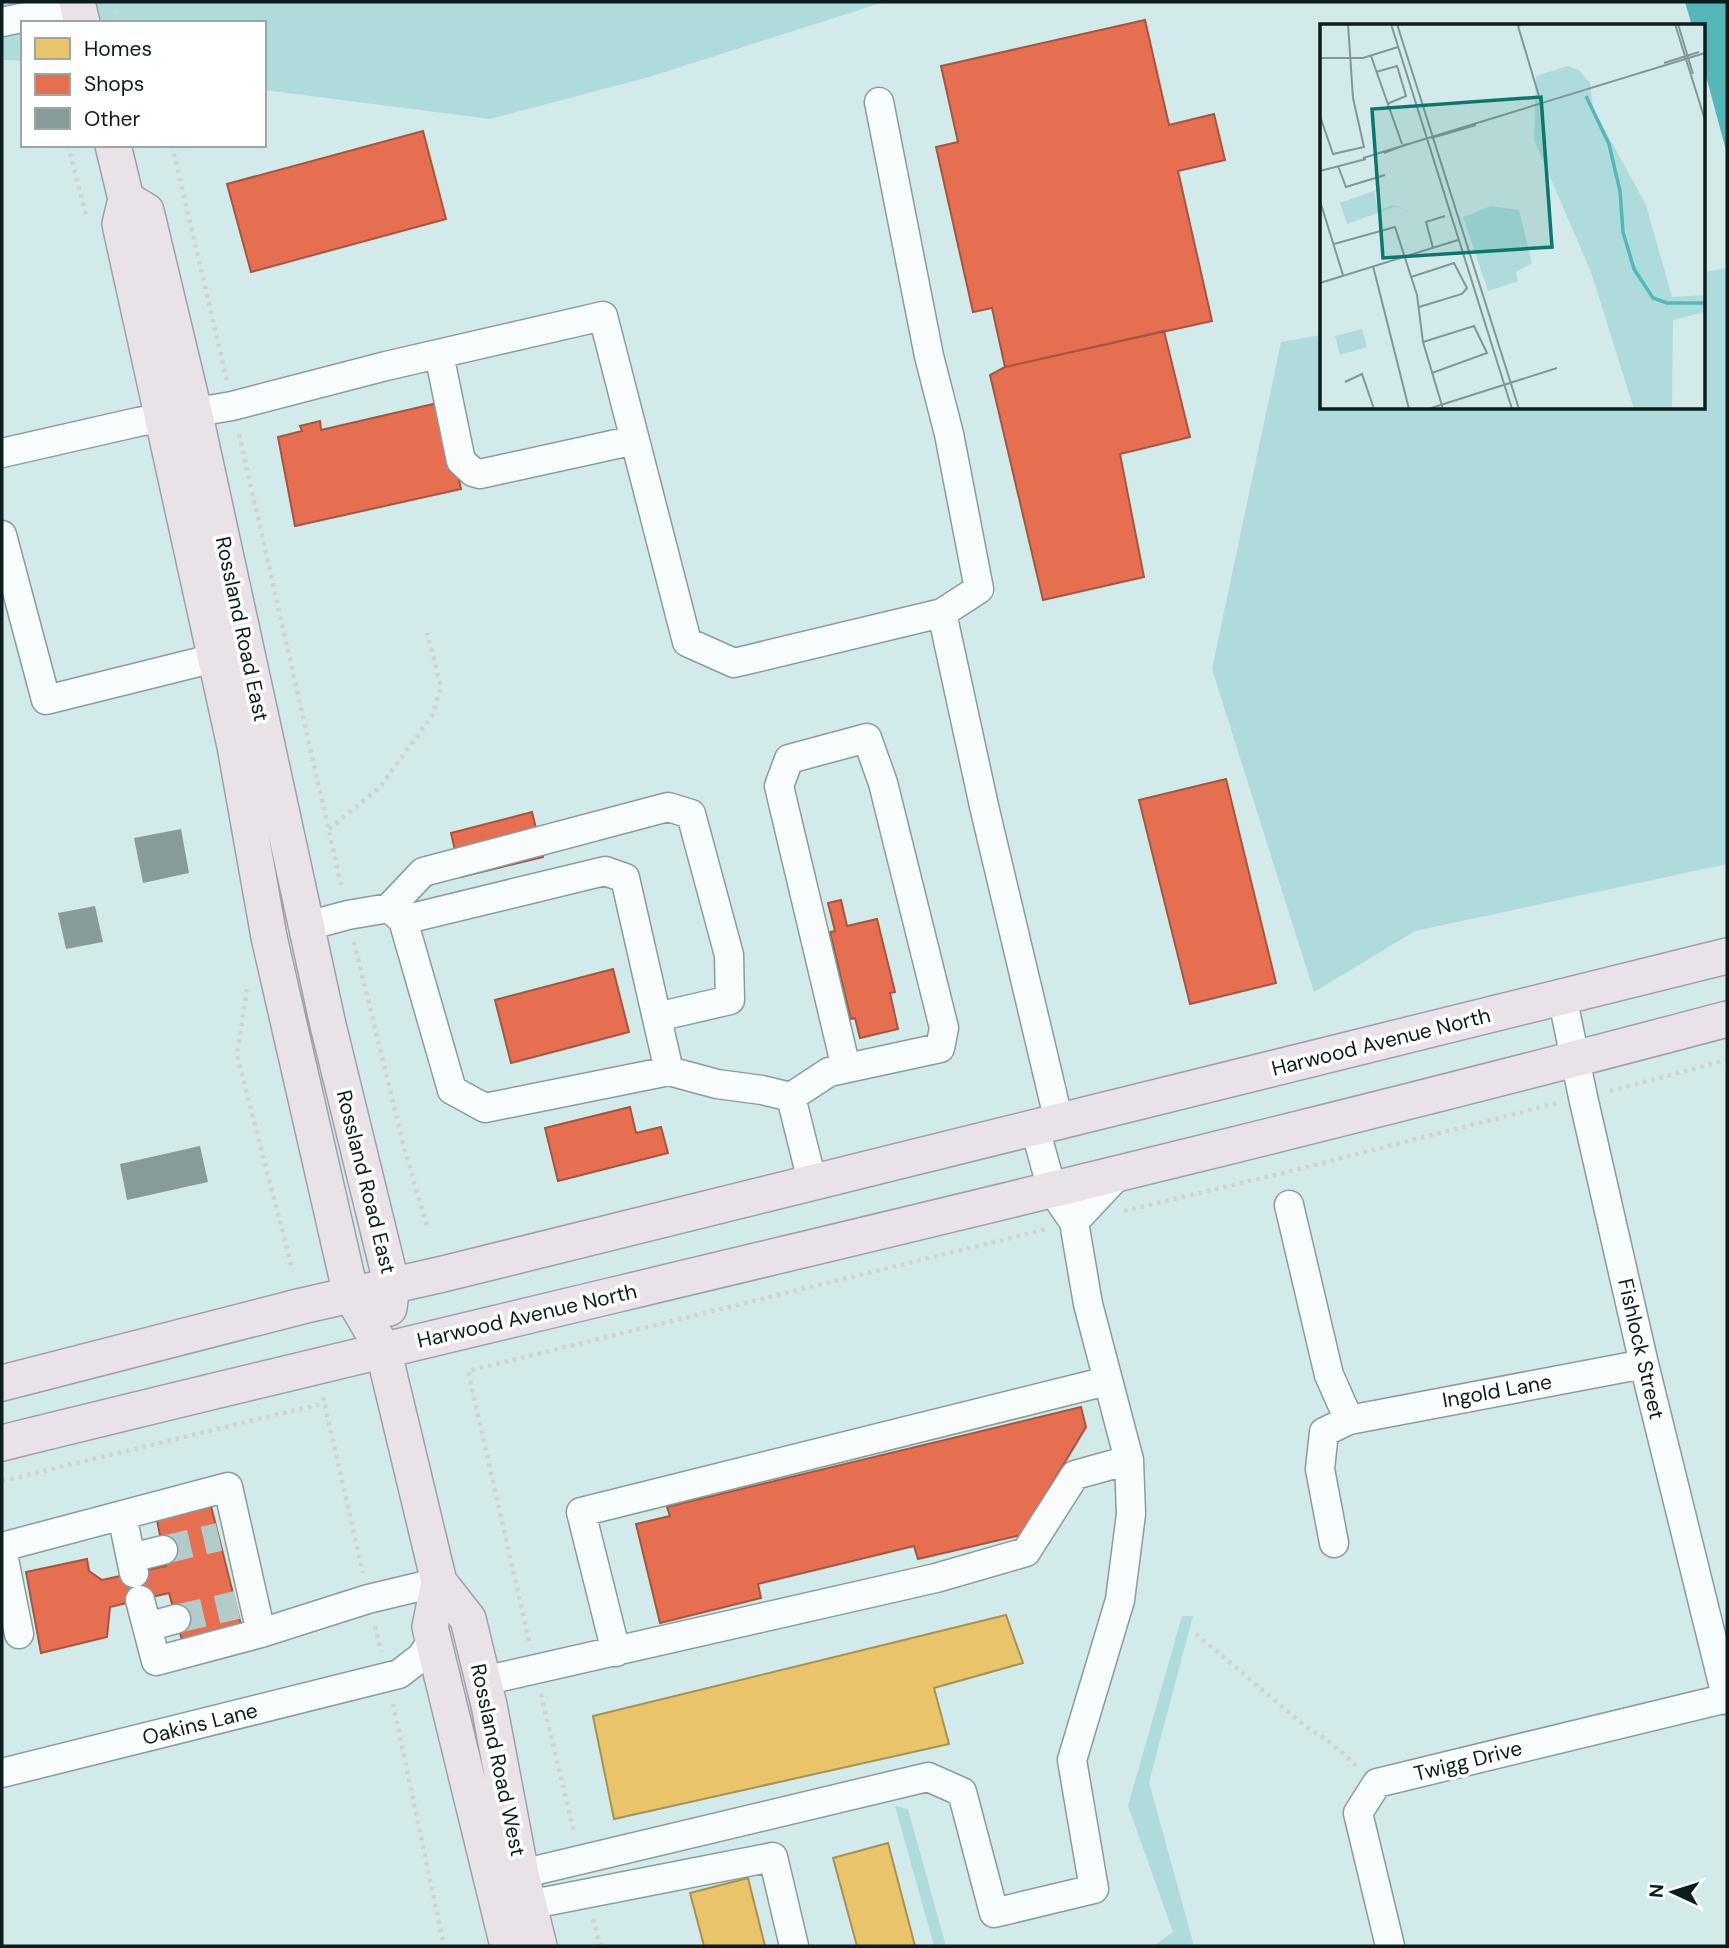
<svg xmlns="http://www.w3.org/2000/svg" width="1729" height="1948" font-family="'DM Sans',sans-serif">
	<style>
		.green { fill: #aedcdc }
		.water { fill: #55b7b9 }
		.homes { fill: #e9c46a; stroke: #a69253; stroke-width: 2 }
		.shops { fill: #e76f51; stroke: #a55641; stroke-width: 2 }
		.building { fill: #889b9b }
		.lines { fill: none; stroke-linecap: round; stroke-linejoin: round }
		.minor-tunnel { stroke: #b4cbcb; stroke-width: 28; stroke-dasharray: 28 14; stroke-linecap: butt }
		.minor-casing { stroke: #8a9d9d; stroke-width: 31 }
		.major-casing { stroke: #a29fa8; stroke-width: 38 }
		.path { stroke: #cdd4d4; stroke-width: 4.5; stroke-dasharray: 3.5 5; stroke-linecap: butt }
		.minor { stroke: #f8fcfc; stroke-width: 28 }
		.major { stroke: #e9e3e9; stroke-width: 35 }
		.labels { text-anchor: middle; stroke-width: 7; stroke-linejoin: round; paint-order: stroke }
		.street-label { font-size: 21px; fill: #0b1d1d; stroke: #fff }
		.inset-river { fill: none; stroke: #55b7b9; stroke-width: 3.5 }
		.inset-road { fill: none; stroke: #829898; stroke-width: 2 }
		.view { fill: #0f766e; fill-opacity: 0.15; stroke: #0f766e; stroke-width: 3.5 }
		.inset-edge { fill: none; stroke: #0b1d1d; stroke-width: 3.5 }
	</style>
	<rect width="100%" height="100%" fill="#d2eaea"/>
	<path class="green" d="M 2,2 L 884,2 L 649,77 L 490,119 L 264,90 L 264,23 L 23,23 L 23,61 L 2,60 Z
		M 1727,268 L 1727,864 L 1415,931 L 1314,992 L 1212,669 L 1281,342 L 1321,335 L 1321,408 L 1703,408 L 1703,272 Z
		M 1182,1616 L 1193,1616 L 1149,1782 L 1194,1946 L 1154,1946 L 1173,1932 L 1128,1806 Z
		M 895,1806 L 908,1809 L 946,1946 L 934,1946 Z"/>
	<path class="water" d="M 1685,2 L 1727,2 L 1727,154 L 1703,65 L 1703,26 L 1692,26 Z"/>
	<path class="homes" d="M 1006,1615 L 1023,1663 L 934,1688 L 949,1744 L 614,1819 L 593,1716 Z
		M 888,1843 L 915,1946 L 857,1946 L 833,1858 Z
		M 748,1878 L 765,1946 L 704,1946 L 690,1893 Z"/>
	<path class="shops" d="M 1145,20 L 1169,125 L 1214,114 L 1225,160 L 1178,171 L 1212,321 L 1005,367 L 992,308 L 973,312 L 936,147 L 958,142 L 941,66 Z
		M 423,131 L 446,219 L 251,272 L 227,184 Z
		M 1164,331 L 1190,437 L 1120,454 L 1144,577 L 1043,600 L 990,375 L 1005,367 Z
		M 442,402 L 461,489 L 295,526 L 278,437 L 302,431 L 300,426 L 320,421 L 321,430 Z
		M 1226,779 L 1276,983 L 1190,1004 L 1139,800 Z
		M 532,812 L 543,857 L 461,877 L 451,833 Z
		M 841,900 L 847,926 L 877,919 L 895,992 L 890,993 L 898,1029 L 860,1038 L 855,1018 L 851,1019 L 830,932 L 835,931 L 828,903 Z
		M 613,969 L 629,1032 L 511,1063 L 495,1000 Z
		M 630,1107 L 636,1133 L 661,1127 L 668,1153 L 558,1181 L 545,1128 Z
		M 1081,1407 L 1086,1427 L 1021,1535 L 918,1559 L 914,1546 L 758,1584 L 761,1598 L 660,1623 L 636,1524 L 670,1516 L 667,1507 Z
		M 210,1502 L 241,1625 L 182,1640 L 169,1593 L 110,1607 L 107,1637 L 41,1653 L 26,1572 L 87,1559 L 89,1571 L 102,1580 L 166,1566 L 156,1515 Z"/>
	<path class="building" d="M 181,829 L 189,873 L 143,883 L 134,838 Z
		M 95,906 L 103,942 L 66,949 L 58,913 Z
		M 200,1146 L 208,1182 L 127,1200 L 120,1164 Z"/>
	<g class="lines">
		<path class="minor-tunnel" d="M 163,1550 L 219,1537
			M 176,1619 L 237,1605"/>
		<defs>
			<path id="minor" d="M 2,22 L 78,6
				M 879,102 L 929,356 L 949,434 L 979,589 L 942,613
				M 439,354 L 461,461 L 473,472 L 480,474 L 635,440
				M 2,453 L 138,422 L 232,406 L 386,366 L 603,316 L 687,642 L 734,663 L 942,613 L 984,806 L 1059,1122
				M 2,535 L 46,700 L 215,658
				M 389,908 L 423,872 L 668,807 L 691,814 L 729,955 L 730,1000 L 657,1017
				M 403,920 L 605,871 L 625,878 L 669,1071
				M 307,926 L 348,915 L 389,908 L 403,920 L 452,1090 L 485,1108 L 669,1071 L 717,1084 L 762,1090 L 791,1097 L 812,1181
				M 1562,996 L 1583,1097 L 1644,1364 L 1727,1700
				M 791,1097 L 829,1072 L 940,1048 L 944,1028 L 883,783 L 867,738 L 789,759 L 779,786 L 846,1068
				M 1289,1205 L 1329,1375 L 1349,1420 L 1644,1364
				M 1074,1222 L 1119,1174
				M 122,1515 L 134,1573
				M 1334,1543 L 1320,1469 L 1324,1432 L 1349,1420
				M 2,1547 L 228,1487 L 261,1633 L 368,1599 L 439,1582
				M 2,1549 L 19,1634
				M 131,1558 L 163,1550
				M 140,1600 L 156,1661 L 261,1633
				M 147,1627 L 176,1619
				M 616,1652 L 581,1512 L 1107,1381
				M 483,1681 L 936,1578 L 1026,1552 L 1075,1475 L 1129,1460 L 1088,1304 L 1074,1222 L 1052,1190 L 1035,1128
				M 2,1773 L 399,1674 L 421,1657 L 433,1640
				M 521,1874 L 928,1777 L 962,1792 L 994,1913 L 1094,1889 L 1072,1760 L 1120,1600 L 1131,1514 L 1129,1460
				M 528,1905 L 773,1857 L 794,1946
				M 1390,1946 L 1358,1813 L 1377,1783 L 1727,1698"/>
			<path id="major" d="M 77,2 L 82,23
				M 113,145 L 126,199 L 120,224 L 235,746 L 269,937 L 351,1295 L 383,1349 L 439,1582 L 468,1619 L 489,1705 L 521,1874 L 539,1946
				M 126,199 L 146,211 L 194,411 L 328,1025 L 392,1286 L 389,1308
				M 2,1383 L 302,1306 L 443,1274 L 1727,956
				M 2,1443 C 577,1301 1155,1171 1727,1019
				M 439,1582 L 430,1627 L 508,1946"/>
		</defs>
		<use href="#minor" class="minor-casing"/>
		<use href="#major" class="major-casing"/>
		<path class="path" d="M 115,11 L 120,23
			M 68,145 L 87,219
			M 172,145 L 227,381
			M 239,434 L 342,889
			M 329,829 L 379,788 L 432,716 L 441,687 L 427,633
			M 354,942 L 405,1151 L 428,1229
			M 247,989 L 237,1055 L 292,1268
			M 1610,1091 L 1727,1060
			M 1124,1211 L 1283,1173 L 1557,1103
			M 323,1397 L 363,1573
			M 2,1481 L 325,1403
			M 375,1626 L 381,1652
			M 1196,1634 L 1305,1726 L 1328,1741 L 1357,1766
			M 529,1641 L 468,1371 L 1047,1229
			M 541,1694 L 574,1832
			M 393,1704 L 444,1946
			M 593,1919 L 600,1946"/>
		<use href="#minor" class="minor"/>
		<use href="#major" class="major"/>
	</g>
	<g class="labels">
		<g class="street-label">
			<text transform="translate(242 629) rotate(78)" y="7">Rossland Road East</text>
			<text transform="translate(1381 1042) rotate(-14)" y="7">Harwood Avenue North</text>
			<text transform="translate(366 1182) rotate(76)" y="7">Rossland Road East</text>
			<text transform="translate(527 1316) rotate(-13)" y="7">Harwood Avenue North</text>
			<text transform="translate(1641 1349) rotate(77)" y="7">Fishlock Street</text>
			<text transform="translate(1497 1391) rotate(-10)" y="7">Ingold Lane</text>
			<text transform="translate(200 1724) rotate(-14)" y="7">Oakins Lane</text>
			<text transform="translate(498 1760) rotate(78)" y="7">Rossland Road West</text>
			<text transform="translate(1468 1761) rotate(-14)" y="7">Twigg Drive</text>
		</g>
	</g>
	<g transform="translate(1320 24)">
		<rect width="385" height="385" fill="#d2eaea"/>
		<path d="M 248,42 L 259,46 L 270,59 L 273,84 L 326,181 L 352,273 L 385,271 L 385,288 L 353,296 L 352,385 L 314,385 L 271,248 L 214,116 L 216,52 ZM 70,161 L 54,168 L 57,181 L 61,186 L 72,181 L 88,186 L 74,183 L 27,200 L 20,179 ZM 171,182 L 199,186 L 212,239 L 196,248 L 198,257 L 168,267 L 143,193 ZM 42,305 L 47,323 L 20,331 L 15,312 Z" fill="#aedcdc"/>
		<path class="inset-river" d="M 266,72 L 289,120 L 300,167 L 303,208 L 314,245 L 333,274 L 347,279 L 385,279"/>
		<path class="inset-road" d="M 71,0 L 192,385M 77,0 L 199,385M 203,0 L 198,2 L 221,79M 355,0 L 385,96M 358,0 L 373,50M 51,32 L 82,120M 0,34 L 43,34 L 78,23M 344,39 L 379,28M 56,48 L 77,42 L 86,72 L 67,80M 0,92 L 13,130 L 44,123 L 33,74 L 28,0M 111,114 L 156,101M 64,129 L 87,120M 43,134 L 385,29M 18,142 L 26,163 L 65,151M 0,147 L 46,135M 0,177 L 23,251M 14,220 L 75,203 L 97,271 L 103,318 L 123,385M 113,224 L 106,198 L 125,192M 53,242 L 89,385M 91,253 L 134,239 L 147,264 L 142,270 L 99,283M 0,259 L 138,216M 103,318 L 154,302 L 167,329 L 112,349M 25,358 L 42,350 L 54,385M 108,385 L 237,344"/>
		<path class="view" d="M 221,73 L 232,223 L 63,234 L 52,85 Z"/>
		<rect width="385" height="385" class="inset-edge"/>
	</g>
	<rect width="1729" height="1948" fill="none" stroke="#0b1d1d" stroke-width="7"/>
	<rect x="21" y="21" width="245" height="126" fill="#ffffff" stroke="#9da5a5" stroke-width="2"/>
	<rect x="35" y="38" width="35" height="21" fill="#e9c46a" stroke="#9da5a5" stroke-width="2"/>
	<text x="84" y="56" font-size="21" fill="#0b1d1d">Homes</text>
	<rect x="35" y="74" width="35" height="21" fill="#e76f51" stroke="#9da5a5" stroke-width="2"/>
	<text x="84" y="91" font-size="21" fill="#0b1d1d">Shops</text>
	<rect x="35" y="108" width="35" height="21" fill="#889b9b" stroke="#9da5a5" stroke-width="2"/>
	<text x="84" y="126" font-size="21" fill="#0b1d1d">Other</text>
	<g transform="translate(1673 1892) rotate(274)" stroke="#ffffff" stroke-width="5" paint-order="stroke">
	<path d="M0-5L12 26L0 18L-12 26Z" fill="#0b1d1d"/>
	<text y="-10" font-size="19" font-weight="bold" text-anchor="middle" fill="#0b1d1d">N</text>
	</g>
</svg>
